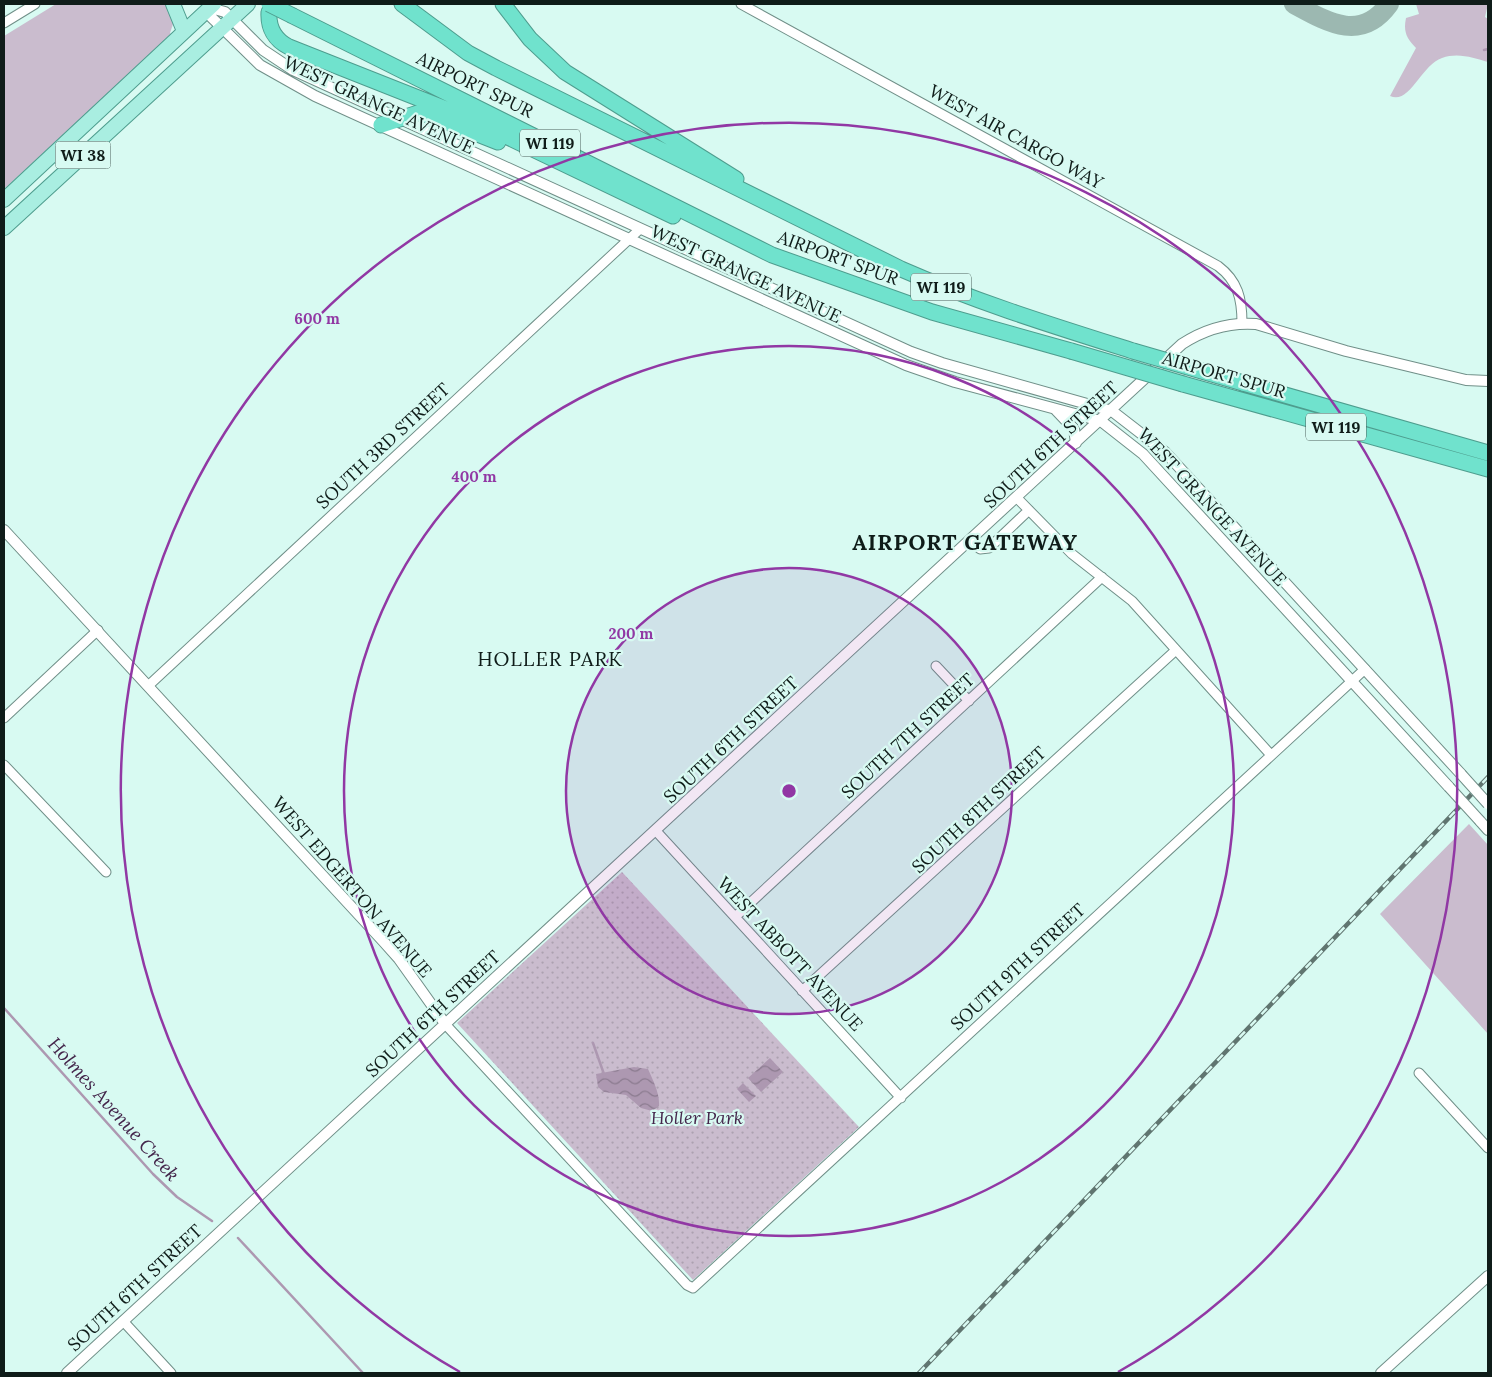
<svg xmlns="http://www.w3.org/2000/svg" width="1492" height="1377" font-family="Lora,serif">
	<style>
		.green { fill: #cabcce }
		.park { fill: url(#park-dots) }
		.water { fill: url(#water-waves) }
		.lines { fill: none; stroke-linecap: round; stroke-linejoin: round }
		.stream { stroke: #ad98b1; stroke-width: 2.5 }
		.taxiway { stroke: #9cb8b1; stroke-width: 20 }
		.minor-casing { stroke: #708f88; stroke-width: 11 }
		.tertiary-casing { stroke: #708f88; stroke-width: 12 }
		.primary-casing { stroke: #4e9d8e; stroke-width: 16 }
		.motorway-casing { stroke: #4e9d8e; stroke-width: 17 }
		.minor { stroke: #fff; stroke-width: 9 }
		.tertiary { stroke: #fff; stroke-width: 10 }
		.primary { stroke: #a9eee1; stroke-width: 14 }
		.motorway { stroke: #70e2cd; stroke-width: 15 }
		.rail-casing { stroke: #607570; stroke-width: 4.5 }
		.rail { stroke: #d8faf2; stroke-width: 2.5; stroke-dasharray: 8; stroke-linecap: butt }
		.tertiary-bridge-casing { stroke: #708f88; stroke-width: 12; stroke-linecap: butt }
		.motorway-bridge-casing { stroke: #4e9d8e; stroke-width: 17; stroke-linecap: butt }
		.tertiary-bridge { stroke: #fff; stroke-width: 10 }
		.motorway-bridge { stroke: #70e2cd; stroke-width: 15 }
		.ring { fill: none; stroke: #9138a4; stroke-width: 2.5 }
		.labels { text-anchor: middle; stroke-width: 4.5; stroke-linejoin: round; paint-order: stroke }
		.shield { fill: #d8faf2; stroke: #4b5f5a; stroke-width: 1 }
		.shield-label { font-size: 16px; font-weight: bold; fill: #0f1c19 }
		.street-label { font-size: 18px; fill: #0f1c19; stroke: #d8faf2 }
		.park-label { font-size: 18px; font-style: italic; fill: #44264b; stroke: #d8faf2 }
		.water-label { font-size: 19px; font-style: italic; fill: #44264b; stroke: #d8faf2 }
		.quarter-label { font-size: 20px; letter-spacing: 1px; fill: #0f1c19; stroke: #d8faf2 }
		.district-label { font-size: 22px; font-weight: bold; letter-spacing: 1px; fill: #0f1c19; stroke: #d8faf2 }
		.centre { fill: #9138a4; stroke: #d8faf2; stroke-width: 2.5 }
		.ring-label { font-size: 15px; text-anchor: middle; font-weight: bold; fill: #9138a4; stroke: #d8faf2; stroke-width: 4.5; stroke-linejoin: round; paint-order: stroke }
	</style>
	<defs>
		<pattern id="park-dots" width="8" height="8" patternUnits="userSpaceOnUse" patternTransform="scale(1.25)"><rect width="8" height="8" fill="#cabcce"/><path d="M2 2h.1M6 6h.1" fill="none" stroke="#aca1b0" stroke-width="1.8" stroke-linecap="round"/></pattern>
		<pattern id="water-waves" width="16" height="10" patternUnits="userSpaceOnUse" patternTransform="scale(1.25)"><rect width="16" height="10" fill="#ad98b1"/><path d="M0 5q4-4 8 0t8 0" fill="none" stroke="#8b7b8f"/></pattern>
	</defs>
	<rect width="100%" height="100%" fill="#d8faf2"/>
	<path class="green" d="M 56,4 L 168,4 L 173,11 L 169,14 L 174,21 L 170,33 L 172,35 L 4,189 L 4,36 Z
		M 1416,4 L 1488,4 L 1485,17 L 1488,19 L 1488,62 C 1474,58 1458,52 1442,58 C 1421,65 1410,105 1390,96 L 1416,48 C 1407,39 1403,32 1406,18 L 1419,14 Z
		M 1469,824 L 1488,845 L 1488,1034 L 1380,914 Z"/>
	<path class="park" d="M 622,872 L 859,1127 L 693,1280 L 457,1023 Z"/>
	<path class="water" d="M 770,1058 L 783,1072 L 761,1092 L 748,1078 Z
		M 634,1067 L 648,1069 C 653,1080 660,1094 659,1106 L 652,1111 L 641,1108 L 626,1095 L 604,1092 L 598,1087 L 596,1074 Z
		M 743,1083 L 756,1096 L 749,1102 L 737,1089 Z"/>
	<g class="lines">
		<path class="stream" d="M 1484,50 L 1488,49
			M 4,1008 L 153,1174 L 177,1197 L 212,1221
			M 593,1043 L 605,1077
			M 238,1238 L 363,1373"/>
		<path class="taxiway" d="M 1294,4 C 1327,22 1361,43 1389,4"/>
		<defs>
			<path id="minor" d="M 741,4 L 1218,266 C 1238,281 1242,299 1242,323
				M 4,23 L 35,4
				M 1017,498 L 1072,554 L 1132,601 L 1271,755
				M 971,541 L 980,549 L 989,548 L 1029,510
				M 936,666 L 969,701
				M 148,686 L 640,229
				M 4,718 L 98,630
				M 4,765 L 106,872
				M 656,831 L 901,1098
				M 735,917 L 1102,577
				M 802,991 L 1176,650
				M 446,1025 L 687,1285 L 693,1288 L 1365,669
				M 1419,1073 L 1488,1148
				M 123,1321 L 171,1373"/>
			<path id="tertiary" d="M 205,11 L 214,9 L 225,12 L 263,50 L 293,70 L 911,352 L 942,363 L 1112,411 L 1165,452 L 1461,774
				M 205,11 L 260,65 L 315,96 L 906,365 L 955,382 L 1101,421 L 1143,454 L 1449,787
				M 1055,409 L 1074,429 L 1076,443
				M 4,530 L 383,941 L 399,959 L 446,1025
				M 1480,821 L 1488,830
				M 67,1373 L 1182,344 C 1205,329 1228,322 1256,324 L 1346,351 L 1466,380 L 1488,381
				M 1381,1373 L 1488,1276"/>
			<path id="primary" d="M 173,4 L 184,31
				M 4,200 L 214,4
				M 4,228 L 248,4"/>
			<path id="motorway" d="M 402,4 L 468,53 L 496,68 L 901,269 C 976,302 1054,326 1133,351
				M 503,4 L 530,39 L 565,72 L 736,179
				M 269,12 C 268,28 275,40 289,47 L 466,117 L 673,216
				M 293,16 L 772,255 L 932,312 L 1071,351
				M 381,125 L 418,113 L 432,116 L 498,142
				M 1243,383 L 1488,453
				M 1183,384 L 1488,469"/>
		</defs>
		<use href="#minor" class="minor-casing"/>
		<use href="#tertiary" class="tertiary-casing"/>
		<use href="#primary" class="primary-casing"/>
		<use href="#motorway" class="motorway-casing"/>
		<use href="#minor" class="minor"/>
		<use href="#tertiary" class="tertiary"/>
		<use href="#primary" class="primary"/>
		<use href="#motorway" class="motorway"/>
		<defs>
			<path id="rail" d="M 919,1373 L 1488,777"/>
		</defs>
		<use href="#rail" class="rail-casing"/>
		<use href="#rail" class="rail"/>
		<defs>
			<path id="tertiary-bridge" d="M 1461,774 L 1488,804
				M 1449,787 L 1480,821"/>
			<path id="motorway-bridge" d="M 269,4 L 293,16
				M 1071,351 L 1183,384
				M 1133,351 L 1243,383"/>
		</defs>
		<use href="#tertiary-bridge" class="tertiary-bridge-casing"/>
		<use href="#motorway-bridge" class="motorway-bridge-casing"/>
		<use href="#tertiary-bridge" class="tertiary-bridge"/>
		<use href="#motorway-bridge" class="motorway-bridge"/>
	</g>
	<circle cx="789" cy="791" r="223" fill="#9138a4" fill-opacity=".12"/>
	<g class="ring">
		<circle cx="789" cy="791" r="223"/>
		<circle cx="789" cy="791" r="445"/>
		<path d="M460 1372A668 668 0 1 1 1118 1372"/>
	</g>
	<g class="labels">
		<g class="shield">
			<rect x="520" y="129.5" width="60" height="27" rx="4"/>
			<rect x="55.5" y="141.5" width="55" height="27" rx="4"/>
			<rect x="911" y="273.5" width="60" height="27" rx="4"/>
			<rect x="1306" y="413.5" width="60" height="27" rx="4"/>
		</g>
		<g class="shield-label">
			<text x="550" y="149">WI 119</text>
			<text x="83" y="161">WI 38</text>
			<text x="941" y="293">WI 119</text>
			<text x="1336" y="433">WI 119</text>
		</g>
		<g class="street-label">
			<text transform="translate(475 85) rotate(26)" y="6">AIRPORT SPUR</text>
			<text transform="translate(379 105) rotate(25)" y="6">WEST GRANGE AVENUE</text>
			<text transform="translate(1016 137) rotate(29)" y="6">WEST AIR CARGO WAY</text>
			<text transform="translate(838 258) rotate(20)" y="6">AIRPORT SPUR</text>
			<text transform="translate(746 274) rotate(25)" y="6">WEST GRANGE AVENUE</text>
			<text transform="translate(1224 375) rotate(16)" y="6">AIRPORT SPUR</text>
			<text transform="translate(1051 445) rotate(-43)" y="6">SOUTH 6TH STREET</text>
			<text transform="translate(383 446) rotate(-43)" y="6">SOUTH 3RD STREET</text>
			<text transform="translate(1212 507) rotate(47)" y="6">WEST GRANGE AVENUE</text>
			<text transform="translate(908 736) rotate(-43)" y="6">SOUTH 7TH STREET</text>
			<text transform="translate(731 740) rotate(-43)" y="6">SOUTH 6TH STREET</text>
			<text transform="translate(979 810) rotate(-43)" y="6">SOUTH 8TH STREET</text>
			<text transform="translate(352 887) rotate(49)" y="6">WEST EDGERTON AVENUE</text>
			<text transform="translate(790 954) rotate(47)" y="6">WEST ABBOTT AVENUE</text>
			<text transform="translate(1018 967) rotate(-43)" y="6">SOUTH 9TH STREET</text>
			<text transform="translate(433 1014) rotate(-43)" y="6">SOUTH 6TH STREET</text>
			<text transform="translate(135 1288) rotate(-43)" y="6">SOUTH 6TH STREET</text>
		</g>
		<g class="park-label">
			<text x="697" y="1124">Holler Park</text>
		</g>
		<g class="water-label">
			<text transform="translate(114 1109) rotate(48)" y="7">Holmes Avenue Creek</text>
		</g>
		<g class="quarter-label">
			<text x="550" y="666">HOLLER PARK</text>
		</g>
		<g class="district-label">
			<text x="965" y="550">AIRPORT GATEWAY</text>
		</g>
	</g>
	<circle cx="789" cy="791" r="8" class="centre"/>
	<g class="ring-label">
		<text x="317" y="324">600 m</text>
		<text x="474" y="482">400 m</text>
		<text x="631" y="639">200 m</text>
	</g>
	<rect width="1492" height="1377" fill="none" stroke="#0f1c19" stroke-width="10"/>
</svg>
